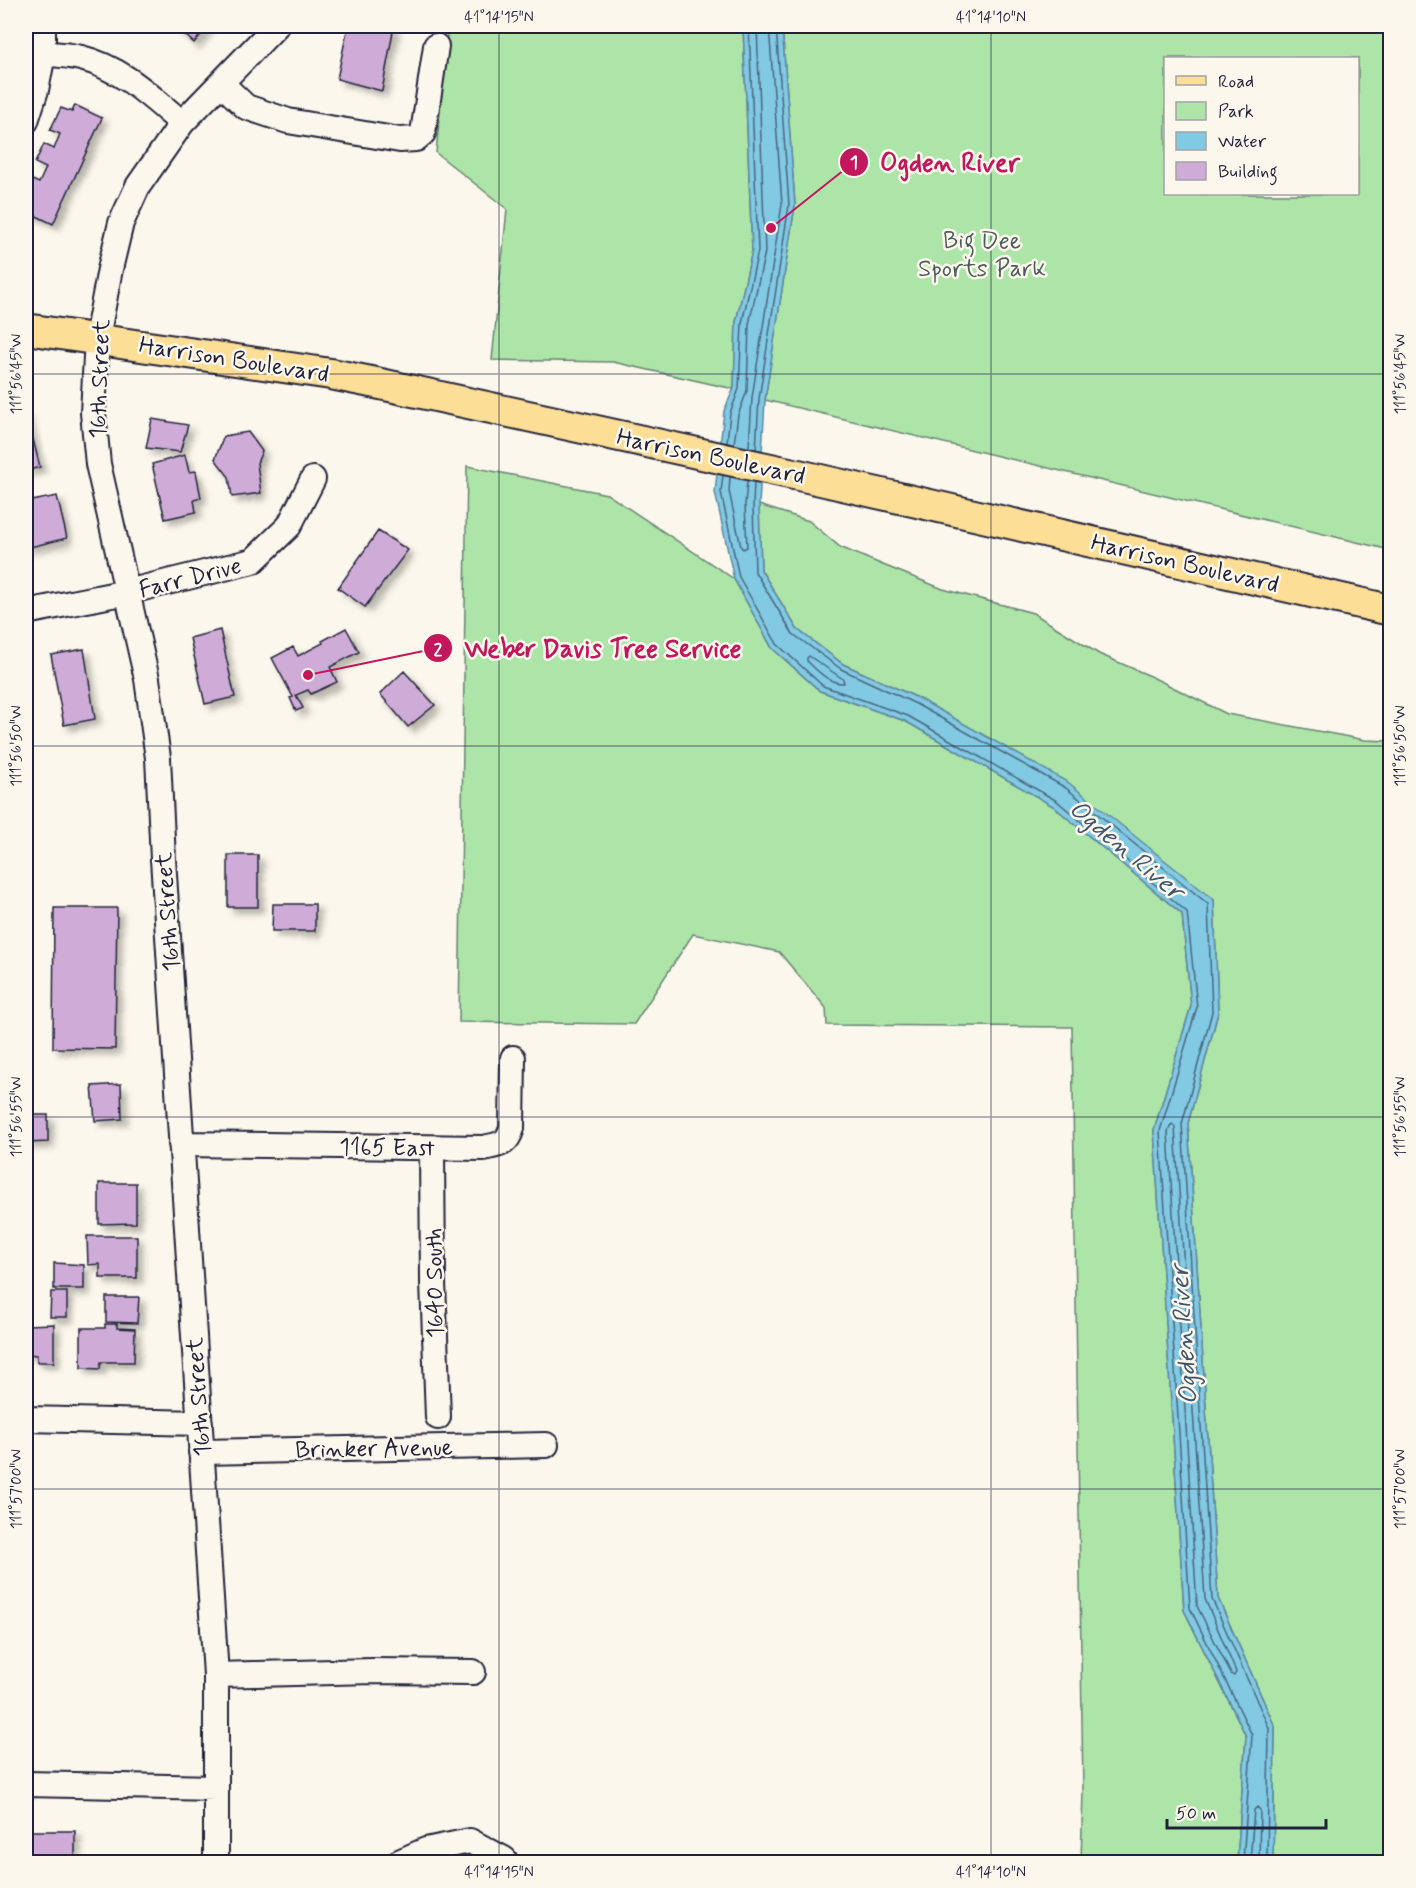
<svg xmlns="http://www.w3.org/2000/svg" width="1416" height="1888" font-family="Mynerve,sans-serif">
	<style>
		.green { fill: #ade4a8; stroke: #688372; stroke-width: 1.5; fill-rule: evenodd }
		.water { fill: #82c9e3; stroke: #5c86a0; stroke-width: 1.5 }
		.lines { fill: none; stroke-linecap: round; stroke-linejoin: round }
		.shore { stroke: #48657e; stroke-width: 1.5 }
		.building { fill: #ceacd7; stroke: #22223b; stroke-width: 1.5; filter: url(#shadow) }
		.minor-casing { stroke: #22223b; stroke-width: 28 }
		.major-casing { stroke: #22223b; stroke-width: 34 }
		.minor { stroke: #fbf7ec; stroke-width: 24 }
		.major { stroke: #fdde96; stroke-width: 30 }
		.ticks { fill: none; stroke: #22223b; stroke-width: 1.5; stroke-opacity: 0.45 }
		.labels { text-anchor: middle; stroke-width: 5; stroke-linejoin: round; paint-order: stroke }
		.park-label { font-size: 24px; fill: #4c5c5c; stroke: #fbf7ec }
		.street-label { font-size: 24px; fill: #22223b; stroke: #fbf7ec }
		.water-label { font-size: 26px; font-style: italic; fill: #3f546d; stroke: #fbf7ec }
		.leader { fill: none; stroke: #c2185b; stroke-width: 2 }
		.callout-dot { fill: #c2185b; stroke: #fbf7ec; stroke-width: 2 }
		.mark-label { font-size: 18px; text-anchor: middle; font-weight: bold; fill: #fff }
		.callout-label { font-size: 26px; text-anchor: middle; font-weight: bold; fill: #c2185b; stroke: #fbf7ec; stroke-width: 5; stroke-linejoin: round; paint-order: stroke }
		.neatline { fill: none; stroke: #22223b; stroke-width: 2 }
		.ticks-label { font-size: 15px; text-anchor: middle; fill: #22223b }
	</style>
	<defs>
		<filter id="shadow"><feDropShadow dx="5.5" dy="5.5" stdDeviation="3" flood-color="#0004"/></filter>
	</defs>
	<rect width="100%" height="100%" fill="#fbf7ec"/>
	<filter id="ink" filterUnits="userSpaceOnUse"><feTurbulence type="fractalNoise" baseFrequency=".0167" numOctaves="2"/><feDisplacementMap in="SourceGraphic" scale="12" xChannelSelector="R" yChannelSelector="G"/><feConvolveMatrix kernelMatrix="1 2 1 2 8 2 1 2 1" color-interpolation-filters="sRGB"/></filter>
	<g filter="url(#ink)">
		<path class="green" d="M 448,26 L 743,26 L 752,251 L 736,322 L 734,389 L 613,362 L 492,360 L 507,209 L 436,153 Z
			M 782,26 L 1390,26 L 1390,550 L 765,400 L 795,205 ZM 1166,58 L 1358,58 L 1358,194 L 1166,194 Z
			M 467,466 L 607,494 L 734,579 L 772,648 L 820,691 L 905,721 L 1053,806 L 1182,914 L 1191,1006 L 1154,1130 L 1184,1610 L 1246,1736 L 1237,1862 L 1081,1862 L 1083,1791 L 1072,1027 L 827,1025 L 826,1008 L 779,952 L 693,934 L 634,1024 L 459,1022 Z
			M 759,505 L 809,521 L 840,547 L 883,565 L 943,589 L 1033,613 L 1099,654 L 1148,675 L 1227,714 L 1365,740 L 1390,741 L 1390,1862 L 1273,1862 L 1275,1727 L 1218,1598 L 1188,1123 L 1218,1013 L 1214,900 L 918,698 L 843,664 L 797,629 L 761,570 Z"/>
		<path class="water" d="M 743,26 L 782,26 L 795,205 L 765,400 L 759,505 L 761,570 L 797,629 L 843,664 L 918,698 L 1069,783 L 1214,900 L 1218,1013 L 1188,1123 L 1218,1598 L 1275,1727 L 1273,1862 L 1237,1862 L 1246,1736 L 1184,1610 L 1154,1130 L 1191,1006 L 1182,914 L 1053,806 L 905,721 L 820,691 L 772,648 L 734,579 L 715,492 L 724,411 L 734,388 L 736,322 L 752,251 Z"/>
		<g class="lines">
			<path class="shore" d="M 727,443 L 730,413 L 739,389 L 742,323 L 758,251 L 749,26
				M 734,444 L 738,415 L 747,391 L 749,324 L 765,252 L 757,26
				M 749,447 L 752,398 L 782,204 L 769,26
				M 756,449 L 759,399 L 789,205 L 776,26
				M 723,475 L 721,492 L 739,577 L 777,644 L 823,686 L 908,716 L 1057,801 L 1187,912 L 1197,1007 L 1160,1131 L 1190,1608 L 1252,1735 L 1243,1862
				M 730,477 L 729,491 L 741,547 L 743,549 L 747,547 L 745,505 L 747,481
				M 754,482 L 753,505 L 755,572 L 793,634 L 841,669 L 916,704 L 1066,788 L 1208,904 L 1212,1012 L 1182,1124 L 1212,1599 L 1269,1728 L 1267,1862
				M 809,656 L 843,679 L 844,683 C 829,684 818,671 807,661 L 807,658 Z
				M 1172,1124 L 1175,1127 L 1205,1599 L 1236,1672 L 1234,1676 L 1231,1674 L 1197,1606 L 1168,1132 L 1170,1126 Z
				M 1250,1862 L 1254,1810 L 1257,1807 L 1260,1810 L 1259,1862"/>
		</g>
		<path class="building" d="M 175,26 L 208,26 L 194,43 Z
			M 348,26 L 394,26 L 382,91 L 337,79 Z
			M 75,105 L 102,118 L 53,224 L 26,211 L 29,201 L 26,200 L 26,183 L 28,178 L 39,183 L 46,168 L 35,163 L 44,144 L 54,149 L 60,134 L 50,130 L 61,108 L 72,112 Z
			M 26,411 L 40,467 L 26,471 Z
			M 152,419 L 188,425 L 180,452 L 146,448 Z
			M 248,432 L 262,451 L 257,463 L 261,493 L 232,497 L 229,477 L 215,459 L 224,436 Z
			M 185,455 L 189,472 L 196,471 L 201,498 L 194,500 L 196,512 L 165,519 L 152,464 Z
			M 57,496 L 67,538 L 26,548 L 26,502 Z
			M 378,531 L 408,550 L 365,607 L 338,588 Z
			M 346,628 L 359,652 L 330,667 L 337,682 L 311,694 L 308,690 L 296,695 L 303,708 L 296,711 L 290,698 L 293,697 L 272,658 L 293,647 L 298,656 L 323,643 L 322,641 Z
			M 220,630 L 235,697 L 205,704 L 190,638 Z
			M 84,649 L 95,719 L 64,725 L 51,655 Z
			M 404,671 L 435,705 L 408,727 L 380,694 Z
			M 228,855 L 258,855 L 258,907 L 228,907 Z
			M 273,904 L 315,904 L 315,931 L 272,931 Z
			M 54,908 L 117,908 L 115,1049 L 53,1048 Z
			M 121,1084 L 122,1119 L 95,1121 L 92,1086 Z
			M 26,1115 L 48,1115 L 48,1142 L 26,1143 Z
			M 99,1183 L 136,1183 L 136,1223 L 99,1224 Z
			M 87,1236 L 137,1236 L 137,1278 L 100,1278 L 100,1264 L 88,1265 Z
			M 54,1263 L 84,1265 L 84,1289 L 54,1289 Z
			M 51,1292 L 67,1292 L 67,1317 L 50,1317 Z
			M 106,1297 L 139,1297 L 137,1323 L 106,1322 Z
			M 54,1324 L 54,1362 L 37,1362 L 37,1355 L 26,1354 L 26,1325 Z
			M 105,1324 L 117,1324 L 117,1328 L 135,1329 L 134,1362 L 101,1362 L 100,1369 L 81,1368 L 81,1328 L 105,1328 Z
			M 30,1831 L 75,1831 L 75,1862 L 30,1862 Z"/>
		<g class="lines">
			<defs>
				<path id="minor" d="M 26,52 C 44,54 64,54 81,58 C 122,68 151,97 182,123
					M 221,83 L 246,107 L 288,121 L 400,140 L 416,139 L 423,133 L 436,46
					M 26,121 L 36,90 L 43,54 L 43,26
					M 26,612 L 127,592 L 253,561 L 289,526 L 313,479
					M 181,1144 L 484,1148 C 500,1144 507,1145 512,1128 L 513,1058
					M 432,1148 L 433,1282 L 438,1417
					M 26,1419 L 200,1423
					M 201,1452 L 546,1445
					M 216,1675 L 372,1671 L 473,1672
					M 26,1784 L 216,1788
					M 216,1862 L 216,1675 L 163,859 L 158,758 L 147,679 L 98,464 L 93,413 L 97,338 L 110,269 L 121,223 L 138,186 L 182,123 L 276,26
					M 399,1862 L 426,1850 L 470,1841 L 504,1859 L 506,1862"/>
				<path id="major" d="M 26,329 L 331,374 L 376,383 L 803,476 L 1390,610"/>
			</defs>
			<use href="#minor" class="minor-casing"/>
			<use href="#major" class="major-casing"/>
			<use href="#minor" class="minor"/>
			<use href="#major" class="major"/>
		</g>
	</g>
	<path class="ticks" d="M 499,26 L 499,1862M 991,26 L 991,1862M 26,374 L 1390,374M 26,746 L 1390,746M 26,1117 L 1390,1117M 26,1489 L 1390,1489M 26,1860 L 1390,1860"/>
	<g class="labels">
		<g class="park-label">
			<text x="982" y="248">Big Dee<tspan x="982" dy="28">Sports Park</tspan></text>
		</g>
		<g class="street-label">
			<text transform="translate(234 359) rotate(9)" y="8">Harrison Boulevard</text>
			<text transform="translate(99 379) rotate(-88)" y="8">16th Street</text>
			<text transform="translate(711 456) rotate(12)" y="8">Harrison Boulevard</text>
			<text transform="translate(1185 563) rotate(13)" y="8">Harrison Boulevard</text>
			<text transform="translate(190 577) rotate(-14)" y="8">Farr Drive</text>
			<text transform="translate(167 912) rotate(-94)" y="8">16th Street</text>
			<text transform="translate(387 1147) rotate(1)" y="8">1165 East</text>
			<text transform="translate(434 1283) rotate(-91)" y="8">1640 South</text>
			<text transform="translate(198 1397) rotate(-94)" y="8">16th Street</text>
			<text transform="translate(374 1448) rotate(-1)" y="8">Brinker Avenue</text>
		</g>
		<g class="water-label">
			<text transform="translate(1127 849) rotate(40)" y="9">Ogden River</text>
			<text transform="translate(1183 1335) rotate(-94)" y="9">Ogden River</text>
		</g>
	</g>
	<path class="leader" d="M771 228L854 162M308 675L438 648"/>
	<g class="callout-dot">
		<circle cx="771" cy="228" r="6"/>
		<circle cx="308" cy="675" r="6"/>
		<circle cx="854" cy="162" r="15"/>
		<circle cx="438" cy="648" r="15"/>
	</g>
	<g class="mark-label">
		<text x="854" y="168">1</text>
		<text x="438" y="655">2</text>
	</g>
	<g class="callout-label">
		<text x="950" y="171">Ogden River</text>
		<text x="603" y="657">Weber Davis Tree Service</text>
	</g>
	<rect width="1416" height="1888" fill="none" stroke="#fbf7ec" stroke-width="66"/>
	<rect x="1164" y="57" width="195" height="138" fill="#fbf7ec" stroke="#a4a2a5" stroke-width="1.5"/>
	<rect x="1176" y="76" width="30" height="9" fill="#fdde96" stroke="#a4a2a5" stroke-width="1.5"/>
	<text x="1218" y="87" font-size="18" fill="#22223b">Road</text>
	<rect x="1176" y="102" width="30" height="18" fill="#ade4a8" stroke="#a4a2a5" stroke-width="1.5"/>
	<text x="1218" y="117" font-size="18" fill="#22223b">Park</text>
	<rect x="1176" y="132" width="30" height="18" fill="#82c9e3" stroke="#a4a2a5" stroke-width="1.5"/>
	<text x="1218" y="147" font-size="18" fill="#22223b">Water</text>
	<rect x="1176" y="162" width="30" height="18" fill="#ceacd7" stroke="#a4a2a5" stroke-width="1.5"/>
	<text x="1218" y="177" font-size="18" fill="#22223b">Building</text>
	<path d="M1167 1819v9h159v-9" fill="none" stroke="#22223b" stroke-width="3"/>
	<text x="1176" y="1819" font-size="18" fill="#22223b" stroke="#fbf7ec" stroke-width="4.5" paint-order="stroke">50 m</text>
	<rect x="33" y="33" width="1350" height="1822" class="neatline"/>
	<g class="ticks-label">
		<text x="499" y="22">41°14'15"N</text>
		<text x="991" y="22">41°14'10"N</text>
		<text transform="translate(1400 374) rotate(-90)" y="5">111°56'45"W</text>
		<text transform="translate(16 374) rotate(-90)" y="5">111°56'45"W</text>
		<text transform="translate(1400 746) rotate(-90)" y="5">111°56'50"W</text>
		<text transform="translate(16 746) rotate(-90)" y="5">111°56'50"W</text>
		<text transform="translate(1400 1117) rotate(-90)" y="5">111°56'55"W</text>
		<text transform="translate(16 1117) rotate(-90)" y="5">111°56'55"W</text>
		<text transform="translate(1400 1489) rotate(-90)" y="5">111°57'00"W</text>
		<text transform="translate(16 1489) rotate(-90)" y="5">111°57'00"W</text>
		<text x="499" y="1877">41°14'15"N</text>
		<text x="991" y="1877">41°14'10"N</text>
	</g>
</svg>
